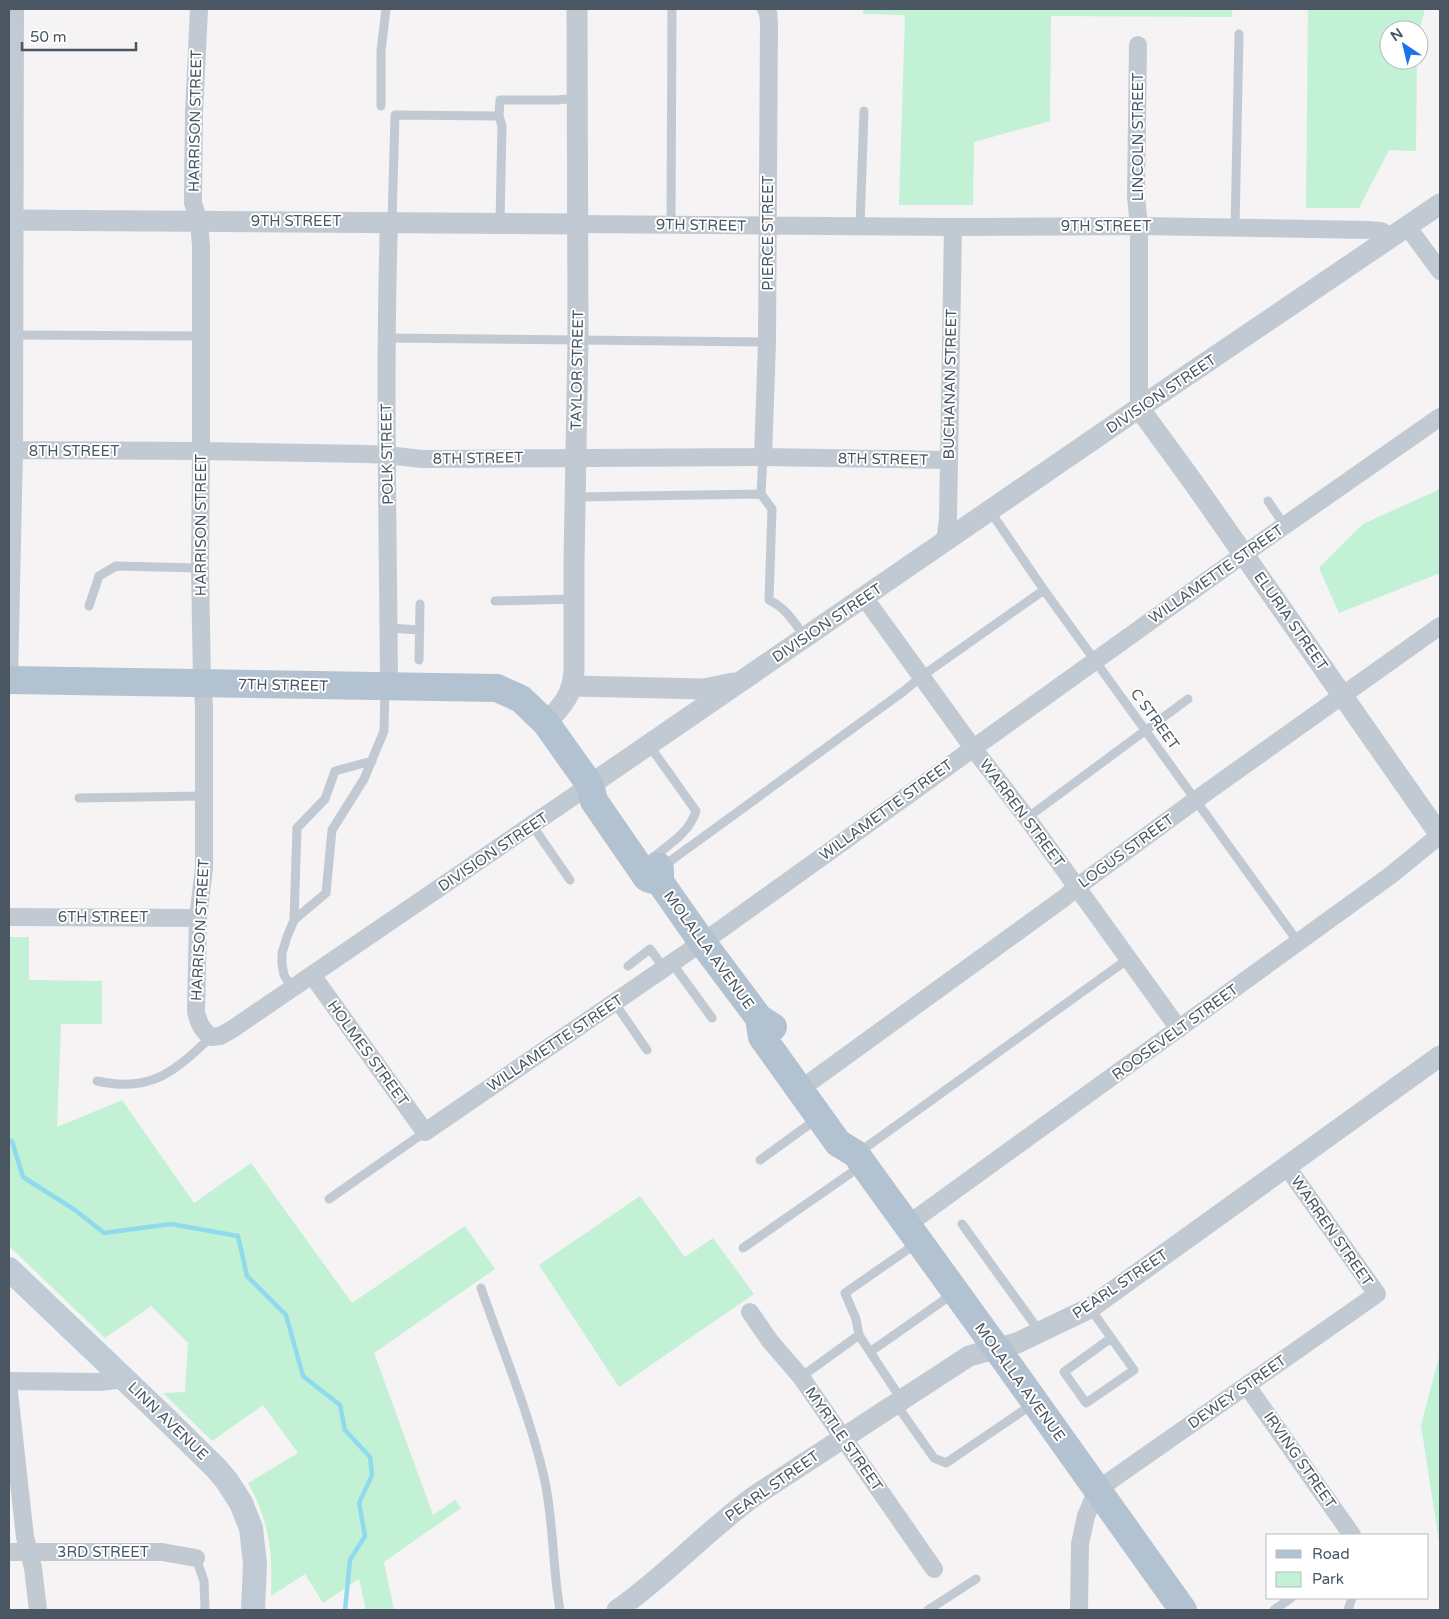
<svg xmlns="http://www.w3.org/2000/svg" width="1449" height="1619" font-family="'Varela Round',sans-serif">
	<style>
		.green { fill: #c3f1d5 }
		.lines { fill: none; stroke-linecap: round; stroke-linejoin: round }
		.stream { stroke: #90daee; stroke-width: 4.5 }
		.service { stroke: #c1cad2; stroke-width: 9 }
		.minor { stroke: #c1cad2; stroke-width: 18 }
		.tertiary { stroke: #c1cad2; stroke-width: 21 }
		.secondary { stroke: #c1cbd6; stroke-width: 24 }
		.primary { stroke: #b3c2d1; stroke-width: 28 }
		.labels { text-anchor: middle; stroke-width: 4; stroke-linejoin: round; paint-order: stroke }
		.street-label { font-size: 15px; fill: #4a5661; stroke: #fff }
	</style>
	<rect width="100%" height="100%" fill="#f5f3f3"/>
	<path class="green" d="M 863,9 L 1233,9 L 1231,17 L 1051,16 L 1050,121 L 974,142 L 973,205 L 899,205 L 905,15 L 863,14 Z
		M 1308,9 L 1425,9 L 1419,32 L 1419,30 L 1389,30 L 1389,60 L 1417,60 L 1416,151 L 1389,150 L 1359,208 L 1306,208 Z
		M 1440,489 L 1440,573 L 1339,613 L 1319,568 L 1363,524 Z
		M 9,937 L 29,937 L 29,980 L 102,981 L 102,1024 L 61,1024 L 57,1127 L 122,1100 L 194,1203 L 251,1163 L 352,1303 L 465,1226 L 495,1269 L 374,1353 L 433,1515 L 455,1500 L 461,1508 L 384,1562 L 394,1610 L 366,1610 L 359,1579 L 323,1603 L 305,1574 L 271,1596 C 273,1552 269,1521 248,1483 L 298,1453 L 263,1405 L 212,1441 L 163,1393 L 185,1392 L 188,1343 L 151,1306 L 105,1338 L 9,1246 Z
		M 640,1196 L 685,1257 L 713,1238 L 754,1294 L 619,1387 L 539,1265 Z
		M 1440,1353 L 1440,1548 L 1421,1425 Z"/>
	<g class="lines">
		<path class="stream" d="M 9,1141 L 12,1141 L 23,1177 L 75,1210 L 104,1233 L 171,1224 L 238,1236 L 247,1276 L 286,1315 L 303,1376 L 340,1405 L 345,1430 L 370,1457 L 372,1475 L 359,1503 L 365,1536 L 350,1560 L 345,1610"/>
		<path class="service" d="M 381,106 L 381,51 L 386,9
			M 499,116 L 502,126 L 500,223
			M 392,221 L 395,115 L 499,116 L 500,100 L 557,100 L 577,98
			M 671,224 L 672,9
			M 860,225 L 864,111
			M 1235,228 L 1239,34
			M 11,335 L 200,336
			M 386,338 L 767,342
			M 763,457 L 761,494 L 772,509 L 769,600 C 786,608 794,622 805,637
			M 575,497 L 761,494
			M 1268,501 L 1285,526
			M 990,511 L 1044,590 L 1298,942
			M 495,601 L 574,599
			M 89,606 L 99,576 L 116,566 L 200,568
			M 389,628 L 420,630
			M 419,660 L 420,604
			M 649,745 L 696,811 C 689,833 670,844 652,858
			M 79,798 L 204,796
			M 1027,818 L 1188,699
			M 532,825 L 570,880
			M 662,867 L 904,691 L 922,676 L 1044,590
			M 294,920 L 297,828 L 325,799 L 335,771 L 372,761
			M 672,963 L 712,1018
			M 628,966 L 650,949 L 664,968
			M 292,988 L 284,975 L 282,964 L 282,953 L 287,937 L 294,920 L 326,893 L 332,830 L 364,779 L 384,731 L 385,689
			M 614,1002 L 647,1050
			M 97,1081 C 151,1093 174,1072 211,1037
			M 858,1153 L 1128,959
			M 760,1160 L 818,1118
			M 329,1199 L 425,1132
			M 962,1224 L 1040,1332
			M 743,1248 L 861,1166
			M 481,1288 C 503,1351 529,1413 544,1477 C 554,1521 552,1566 560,1610
			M 1090,1308 L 1134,1370 L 1086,1403 L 1064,1372 L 1111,1338
			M 870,1352 L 954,1293
			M 801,1377 L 859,1335
			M 901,1399 L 859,1335 L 856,1319 L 845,1293 L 917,1243
			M 896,1404 L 934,1458 L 946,1463 L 1033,1404
			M 196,1558 L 204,1581 L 205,1610
			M 928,1610 L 976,1579
			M 1274,1610 L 1291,1598
			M 1348,1610 L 1352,1598"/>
		<path class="minor" d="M 199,9 L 194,113 L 193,197 L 193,203 L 199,221 L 201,246 L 201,451 L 200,568 L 202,684 L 204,705 L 204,868 L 198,918 L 196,1012 C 199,1024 202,1030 211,1037 L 220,1036 L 231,1030 L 590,785
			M 1138,45 L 1136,197 L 1139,226 L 1139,408
			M 389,222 C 384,376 388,531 389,686
			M 577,224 L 953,227 L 1139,226 L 1368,230 L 1381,231 L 1391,237
			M 1407,226 L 1440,271
			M 9,450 L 201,451 L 367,454 L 387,455 L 422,459 L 763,457 L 948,460
			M 763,457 L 767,342 L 769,22 L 768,13 L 766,9
			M 945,542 L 948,519 L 953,227
			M 864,597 L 973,748 L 1027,818 L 1179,1029
			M 9,680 L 14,450 L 15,9
			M 9,917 L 198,918
			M 312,975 L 425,1132 L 720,930 L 1244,554 L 1440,417
			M 813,1080 L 1064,898 L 1077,887 L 1197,799 L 1440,626
			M 907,1225 L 1391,875 L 1440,835
			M 750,1312 L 770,1341 L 801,1377 L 934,1569
			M 9,1381 L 100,1382 L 124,1379
			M 1247,1386 L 1352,1535
			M 9,1392 L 25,1537 L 33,1568 L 38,1610
			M 9,1552 L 162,1552 L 196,1558
			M 1079,1610 L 1080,1544 L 1086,1516 L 1097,1490 L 1377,1294 L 1287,1167"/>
		<path class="tertiary" d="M 9,220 L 577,224
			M 1139,408 L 1193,482 L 1440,835
			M 573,686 L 704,689 L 733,683
			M 546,723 C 562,706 573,695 574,670 L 574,563 L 578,339 L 577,9
			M 590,785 L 1139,408 L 1440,204
			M 617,1610 C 666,1576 707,1530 756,1495 L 969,1356 L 1017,1343 L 1090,1308 L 1440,1056"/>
		<path class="secondary" d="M 9,1269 L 163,1416 L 216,1468 L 227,1481 L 241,1503 L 251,1528 L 255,1564 L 253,1610"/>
		<path class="primary" d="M 9,680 L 497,688 L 521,699 L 546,723 L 590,785 L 594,801 L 647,878 L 660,882
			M 658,866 L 660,869 L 660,882 L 702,942 L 759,1018 L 773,1027
			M 759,1018 L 762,1037 L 838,1143 L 856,1154 L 863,1164 L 1010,1367 L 1183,1610"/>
	</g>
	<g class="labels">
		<g class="street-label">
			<text transform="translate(195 121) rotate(-89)" y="5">HARRISON STREET</text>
			<text transform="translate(1138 137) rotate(-90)" y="5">LINCOLN STREET</text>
			<text x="296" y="226">9TH STREET</text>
			<text transform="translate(701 225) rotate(1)" y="5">9TH STREET</text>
			<text x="1106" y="231">9TH STREET</text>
			<text transform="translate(768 233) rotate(-90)" y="5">PIERCE STREET</text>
			<text transform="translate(577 370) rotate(-89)" y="5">TAYLOR STREET</text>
			<text transform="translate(950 384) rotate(-89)" y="5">BUCHANAN STREET</text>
			<text transform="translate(1161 394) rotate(-34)" y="5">DIVISION STREET</text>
			<text x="74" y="456">8TH STREET</text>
			<text transform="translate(387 454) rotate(-91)" y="5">POLK STREET</text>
			<text transform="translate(478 458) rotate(-1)" y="5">8TH STREET</text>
			<text transform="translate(883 459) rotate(1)" y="5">8TH STREET</text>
			<text transform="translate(201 525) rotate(-90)" y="5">HARRISON STREET</text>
			<text transform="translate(1216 574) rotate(-35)" y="5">WILLAMETTE STREET</text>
			<text transform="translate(1291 621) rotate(55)" y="5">ELURIA STREET</text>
			<text transform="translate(827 623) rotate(-34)" y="5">DIVISION STREET</text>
			<text transform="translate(283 685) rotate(1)" y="5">7TH STREET</text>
			<text transform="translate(1155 719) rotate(54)" y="5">C STREET</text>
			<text transform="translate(886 810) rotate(-36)" y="5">WILLAMETTE STREET</text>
			<text transform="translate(1022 813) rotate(53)" y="5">WARREN STREET</text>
			<text transform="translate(1126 851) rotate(-36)" y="5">LOGUS STREET</text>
			<text transform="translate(493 852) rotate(-34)" y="5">DIVISION STREET</text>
			<text x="103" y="922">6TH STREET</text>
			<text transform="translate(200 930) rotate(-87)" y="5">HARRISON STREET</text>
			<text transform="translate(709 950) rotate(54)" y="5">MOLALLA AVENUE</text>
			<text transform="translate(1175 1032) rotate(-36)" y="5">ROOSEVELT STREET</text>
			<text transform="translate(555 1043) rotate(-34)" y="5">WILLAMETTE STREET</text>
			<text transform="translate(368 1053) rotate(54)" y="5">HOLMES STREET</text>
			<text transform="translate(1332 1231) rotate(55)" y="5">WARREN STREET</text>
			<text transform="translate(1120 1284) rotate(-34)" y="5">PEARL STREET</text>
			<text transform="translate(1020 1382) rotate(54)" y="5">MOLALLA AVENUE</text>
			<text transform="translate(1237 1392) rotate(-35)" y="5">DEWEY STREET</text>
			<text transform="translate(168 1421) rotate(44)" y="5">LINN AVENUE</text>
			<text transform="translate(844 1439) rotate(55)" y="5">MYRTLE STREET</text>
			<text transform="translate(1300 1460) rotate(55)" y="5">IRVING STREET</text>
			<text transform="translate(772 1486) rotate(-35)" y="5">PEARL STREET</text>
			<text x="103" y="1557">3RD STREET</text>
		</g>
	</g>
	<rect width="1449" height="1619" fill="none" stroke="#4a5661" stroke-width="20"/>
	<rect x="1266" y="1534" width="162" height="65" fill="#ffffff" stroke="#b7bbc0"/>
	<rect x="1276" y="1550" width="25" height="8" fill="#b3c2d1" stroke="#b7bbc0"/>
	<text x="1312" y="1559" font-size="15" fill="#4a5661">Road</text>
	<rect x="1276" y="1572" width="25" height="15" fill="#c3f1d5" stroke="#b7bbc0"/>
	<text x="1312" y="1584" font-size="15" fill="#4a5661">Park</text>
	<g transform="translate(1404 45) rotate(325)"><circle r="24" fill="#ffffff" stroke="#b7bbc0"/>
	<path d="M0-4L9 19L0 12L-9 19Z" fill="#1a73e8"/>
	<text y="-8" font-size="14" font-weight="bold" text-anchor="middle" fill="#4a5661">N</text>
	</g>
	<path d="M22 42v8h114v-8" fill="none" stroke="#4a5661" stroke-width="2.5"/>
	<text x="30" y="42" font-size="15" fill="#4a5661" stroke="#ffffff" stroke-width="4" paint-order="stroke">50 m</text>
</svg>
